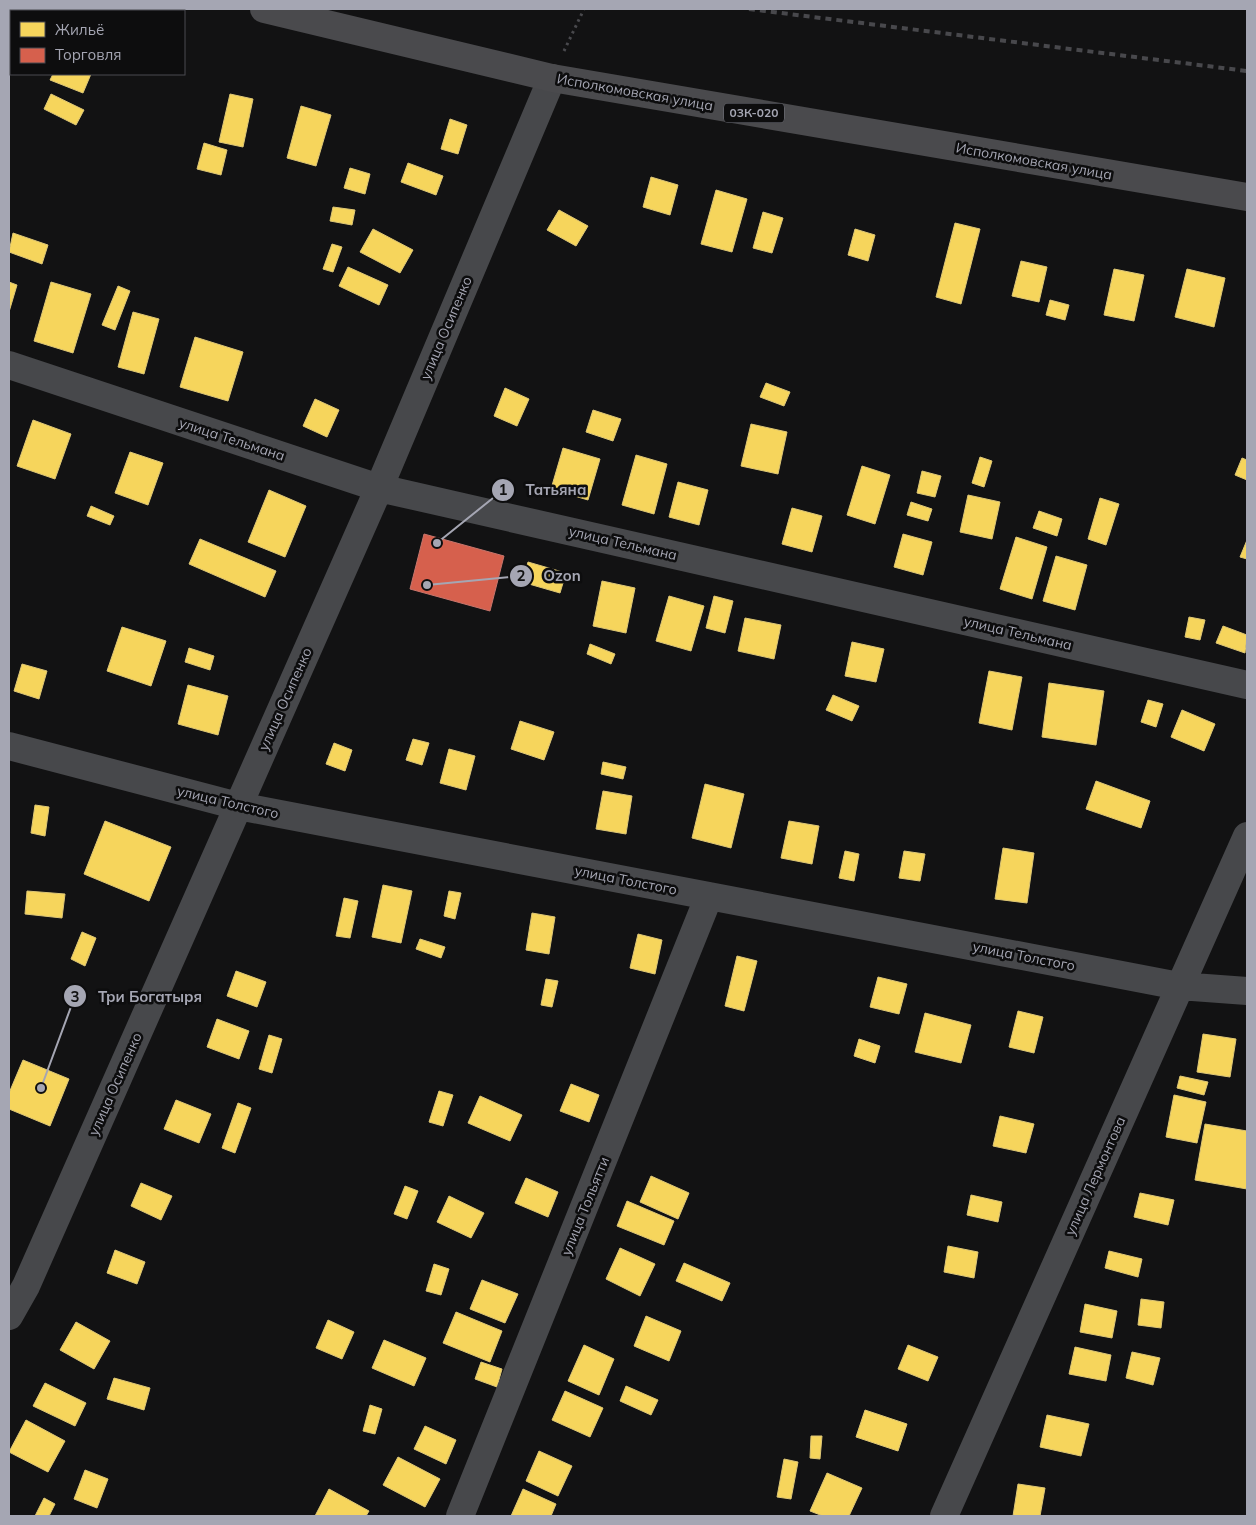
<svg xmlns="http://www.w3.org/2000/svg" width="1256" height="1525" font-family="Mulish,sans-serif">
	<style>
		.homes { fill: #f6d55c; stroke: #dec776 }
		.shops { fill: #d6604d; stroke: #c7756c }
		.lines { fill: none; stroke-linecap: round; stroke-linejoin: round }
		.path { stroke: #49494d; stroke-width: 3; stroke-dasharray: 2.5 4; stroke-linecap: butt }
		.minor { stroke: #47484b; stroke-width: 28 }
		.primary { stroke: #4a4a4d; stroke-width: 28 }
		.rail { stroke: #48484c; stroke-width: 4; stroke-dasharray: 6 5; stroke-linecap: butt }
		.labels { text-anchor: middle; stroke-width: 5; stroke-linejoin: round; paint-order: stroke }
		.shield { fill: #0d0d0e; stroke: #777882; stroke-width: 1 }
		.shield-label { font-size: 12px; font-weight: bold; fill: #a5a6b3 }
		.street-label { font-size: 14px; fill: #a5a6b3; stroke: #0d0d0e }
		.leader { fill: none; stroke: #a5a6b3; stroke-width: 2 }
		.callout-dot { fill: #a5a6b3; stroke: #0d0d0e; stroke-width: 2 }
		.mark-label { font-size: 15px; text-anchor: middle; font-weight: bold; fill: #111 }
		.callout-label { font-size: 15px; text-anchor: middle; font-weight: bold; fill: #a5a6b3; stroke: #0d0d0e; stroke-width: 5; stroke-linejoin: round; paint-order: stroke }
	</style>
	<rect width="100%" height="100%" fill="#121213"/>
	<path class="homes" d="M 53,74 L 91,74 L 83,93 L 50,80 Z
		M 51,94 L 84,110 L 76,125 L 44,109 Z
		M 230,94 L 253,99 L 243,147 L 219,142 Z
		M 301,106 L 331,115 L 316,166 L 287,158 Z
		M 450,119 L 467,125 L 458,154 L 441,149 Z
		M 204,143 L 227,150 L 221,175 L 197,169 Z
		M 408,163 L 443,176 L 436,195 L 401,182 Z
		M 350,168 L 370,174 L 365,194 L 344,188 Z
		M 651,177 L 678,185 L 670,215 L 643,207 Z
		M 716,190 L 747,199 L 732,252 L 701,244 Z
		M 333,207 L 355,210 L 352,225 L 330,221 Z
		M 559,210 L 588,226 L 576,246 L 547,230 Z
		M 763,212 L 783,218 L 772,253 L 753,248 Z
		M 955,223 L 980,229 L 961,304 L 936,297 Z
		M 373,229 L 413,250 L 400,273 L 360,252 Z
		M 855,229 L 875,235 L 868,261 L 848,255 Z
		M 13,233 L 48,245 L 42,264 L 9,252 Z
		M 332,244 L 342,247 L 333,272 L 323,269 Z
		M 1021,261 L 1047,267 L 1039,302 L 1012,296 Z
		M 348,267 L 388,285 L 379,305 L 339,286 Z
		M 1114,269 L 1144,275 L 1134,321 L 1104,315 Z
		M 1187,269 L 1225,278 L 1214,327 L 1175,317 Z
		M 9,282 L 17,285 L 9,312 Z
		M 51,282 L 91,294 L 73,353 L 34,341 Z
		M 118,286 L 130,291 L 115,330 L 102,325 Z
		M 1050,300 L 1069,305 L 1065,320 L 1046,315 Z
		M 133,312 L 159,319 L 144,374 L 118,367 Z
		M 195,337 L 243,352 L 228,401 L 180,387 Z
		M 766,383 L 790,392 L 784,406 L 760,397 Z
		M 505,388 L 529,399 L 517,426 L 494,416 Z
		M 315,399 L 339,410 L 327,437 L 303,426 Z
		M 593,410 L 621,419 L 613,441 L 586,432 Z
		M 33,420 L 71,434 L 55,479 L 17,466 Z
		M 751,424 L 787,432 L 778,474 L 741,466 Z
		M 563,448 L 600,459 L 588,500 L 551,489 Z
		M 130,452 L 163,463 L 148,505 L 115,493 Z
		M 636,455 L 667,464 L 654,514 L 622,505 Z
		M 980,457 L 992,461 L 984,487 L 972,483 Z
		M 1242,458 L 1247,460 L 1247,480 L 1235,475 Z
		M 862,466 L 890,475 L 875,524 L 847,515 Z
		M 922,471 L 941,476 L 935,497 L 917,493 Z
		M 678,482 L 708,490 L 699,525 L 669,517 Z
		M 269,490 L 306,506 L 285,557 L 248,542 Z
		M 968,495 L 1000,502 L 992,539 L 960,532 Z
		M 1100,498 L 1119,504 L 1106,545 L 1088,539 Z
		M 911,502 L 932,509 L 928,521 L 907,515 Z
		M 91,506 L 114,516 L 110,525 L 87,516 Z
		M 792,508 L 822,516 L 812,552 L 782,544 Z
		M 1039,511 L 1062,519 L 1057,536 L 1033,528 Z
		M 903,534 L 932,542 L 923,575 L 894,567 Z
		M 1016,537 L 1047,547 L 1032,599 L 1000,589 Z
		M 200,539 L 276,571 L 265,597 L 189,564 Z
		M 1247,540 L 1247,559 L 1240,557 Z
		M 1056,556 L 1087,565 L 1075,610 L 1043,601 Z
		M 528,562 L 566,573 L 560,593 L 522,582 Z
		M 602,581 L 635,588 L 626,633 L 593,626 Z
		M 669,596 L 704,606 L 691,651 L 656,641 Z
		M 714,596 L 733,601 L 725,633 L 706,628 Z
		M 1189,617 L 1205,620 L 1200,640 L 1185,637 Z
		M 745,618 L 781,625 L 774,659 L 738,651 Z
		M 1223,626 L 1247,635 L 1245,653 L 1216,643 Z
		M 122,627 L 166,641 L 151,686 L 107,671 Z
		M 852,642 L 884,649 L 876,682 L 845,676 Z
		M 590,644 L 615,654 L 611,664 L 587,654 Z
		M 189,648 L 214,656 L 210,670 L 185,662 Z
		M 22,664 L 47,671 L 39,699 L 14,691 Z
		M 989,671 L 1022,677 L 1012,730 L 979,723 Z
		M 1049,683 L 1104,691 L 1096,745 L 1042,737 Z
		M 188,685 L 228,696 L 218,735 L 178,724 Z
		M 833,695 L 859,706 L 852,721 L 826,710 Z
		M 1148,700 L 1163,704 L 1156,727 L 1141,722 Z
		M 1182,710 L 1215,724 L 1204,751 L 1171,737 Z
		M 520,721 L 554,732 L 544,760 L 511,749 Z
		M 413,739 L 429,743 L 422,765 L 406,760 Z
		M 334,743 L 352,750 L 345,771 L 326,764 Z
		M 449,749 L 475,756 L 466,790 L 440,783 Z
		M 603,762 L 626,767 L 623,779 L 601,774 Z
		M 1096,781 L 1150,801 L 1141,828 L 1086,809 Z
		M 705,784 L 744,794 L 731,848 L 692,838 Z
		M 603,791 L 632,796 L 626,834 L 596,829 Z
		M 35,805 L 49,807 L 45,836 L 31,833 Z
		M 105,821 L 171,847 L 149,901 L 84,874 Z
		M 789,821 L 819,826 L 812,864 L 781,858 Z
		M 1003,848 L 1034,853 L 1027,903 L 995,899 Z
		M 845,851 L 859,854 L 854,881 L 839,878 Z
		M 904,851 L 925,854 L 920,881 L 899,878 Z
		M 383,885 L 412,891 L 401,943 L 372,937 Z
		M 27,891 L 65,894 L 62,918 L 25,914 Z
		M 449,891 L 461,893 L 455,919 L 444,916 Z
		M 344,898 L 358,901 L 350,938 L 336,936 Z
		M 532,913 L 555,917 L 549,954 L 526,950 Z
		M 82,932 L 96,938 L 85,966 L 71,959 Z
		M 638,934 L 662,940 L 655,974 L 630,968 Z
		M 420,939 L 445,947 L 441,958 L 416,949 Z
		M 737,956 L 757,961 L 744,1011 L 725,1006 Z
		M 236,971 L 266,982 L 257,1007 L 227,996 Z
		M 878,977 L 907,984 L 899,1014 L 870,1007 Z
		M 546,979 L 558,981 L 552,1007 L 541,1005 Z
		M 1018,1011 L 1043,1017 L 1034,1053 L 1009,1047 Z
		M 925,1013 L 971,1025 L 961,1063 L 915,1052 Z
		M 217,1019 L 249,1031 L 239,1059 L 207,1047 Z
		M 1203,1034 L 1236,1039 L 1230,1077 L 1197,1072 Z
		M 269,1035 L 282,1039 L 272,1073 L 259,1069 Z
		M 859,1039 L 880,1046 L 875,1063 L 854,1056 Z
		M 23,1060 L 69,1079 L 50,1126 L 9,1109 L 9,1093 Z
		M 1180,1076 L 1208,1082 L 1204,1095 L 1177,1088 Z
		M 571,1084 L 599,1095 L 589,1122 L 560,1111 Z
		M 439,1091 L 453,1095 L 443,1126 L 429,1122 Z
		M 1174,1095 L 1206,1102 L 1197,1143 L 1166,1137 Z
		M 480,1096 L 522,1115 L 510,1141 L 468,1123 Z
		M 176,1100 L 211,1114 L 199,1143 L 164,1129 Z
		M 238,1103 L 251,1108 L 235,1153 L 222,1148 Z
		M 1000,1116 L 1034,1124 L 1026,1153 L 993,1146 Z
		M 1205,1124 L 1247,1131 L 1247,1189 L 1195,1180 Z
		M 651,1176 L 689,1193 L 678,1219 L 640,1202 Z
		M 526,1178 L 558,1192 L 548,1217 L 515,1203 Z
		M 141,1183 L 172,1196 L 161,1220 L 131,1206 Z
		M 405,1186 L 418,1191 L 407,1219 L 394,1214 Z
		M 1140,1193 L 1174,1200 L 1168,1225 L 1134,1217 Z
		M 971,1195 L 1002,1202 L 998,1222 L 967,1215 Z
		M 449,1196 L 484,1213 L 471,1238 L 437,1222 Z
		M 627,1201 L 674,1221 L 664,1245 L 617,1226 Z
		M 948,1246 L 978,1252 L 974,1278 L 944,1272 Z
		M 620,1248 L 655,1264 L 640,1296 L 606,1279 Z
		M 115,1250 L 145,1262 L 137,1284 L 107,1273 Z
		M 1109,1251 L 1142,1259 L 1138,1277 L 1105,1268 Z
		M 684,1263 L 730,1283 L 722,1301 L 676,1281 Z
		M 434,1264 L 449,1269 L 441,1295 L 426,1291 Z
		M 482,1280 L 518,1294 L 505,1323 L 470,1309 Z
		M 1141,1299 L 1164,1302 L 1161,1328 L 1138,1325 Z
		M 1085,1304 L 1117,1311 L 1112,1338 L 1080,1332 Z
		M 456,1312 L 502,1331 L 490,1362 L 443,1343 Z
		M 646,1316 L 681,1331 L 669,1361 L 634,1346 Z
		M 328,1320 L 354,1332 L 342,1359 L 316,1348 Z
		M 76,1322 L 110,1341 L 94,1369 L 60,1350 Z
		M 384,1340 L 426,1358 L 414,1386 L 372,1368 Z
		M 584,1345 L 614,1359 L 599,1395 L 568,1381 Z
		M 908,1345 L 938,1357 L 928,1381 L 898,1369 Z
		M 1075,1347 L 1111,1355 L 1106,1381 L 1069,1374 Z
		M 1132,1352 L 1160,1358 L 1153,1385 L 1126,1378 Z
		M 481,1362 L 502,1369 L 497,1387 L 475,1379 Z
		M 114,1378 L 150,1388 L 144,1410 L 107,1399 Z
		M 45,1383 L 86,1403 L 75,1426 L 33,1406 Z
		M 626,1386 L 658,1400 L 651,1415 L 620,1401 Z
		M 565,1391 L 603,1408 L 590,1437 L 552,1420 Z
		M 370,1405 L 382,1409 L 375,1434 L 363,1431 Z
		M 865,1410 L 907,1424 L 898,1451 L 856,1437 Z
		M 1047,1415 L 1089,1424 L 1081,1456 L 1040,1447 Z
		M 26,1420 L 65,1441 L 48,1472 L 9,1452 Z
		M 425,1426 L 456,1440 L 446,1464 L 414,1449 Z
		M 811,1436 L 822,1436 L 820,1459 L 810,1458 Z
		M 539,1451 L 572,1466 L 558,1496 L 526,1481 Z
		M 398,1457 L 440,1479 L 425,1507 L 383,1485 Z
		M 784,1459 L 798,1462 L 791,1499 L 777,1497 Z
		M 85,1470 L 108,1479 L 97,1508 L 74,1499 Z
		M 827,1473 L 862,1488 L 849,1516 L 823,1516 L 810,1511 Z
		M 1018,1484 L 1045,1488 L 1040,1516 L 1013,1516 Z
		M 329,1489 L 369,1511 L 366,1516 L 315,1516 Z
		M 523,1489 L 556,1504 L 551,1516 L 511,1516 Z
		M 44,1498 L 55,1504 L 49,1516 L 35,1516 Z"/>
	<path class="shops" d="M 424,534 L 504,556 L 490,611 L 410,589 Z"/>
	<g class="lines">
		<path class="path" d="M 564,51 L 584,9"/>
		<path class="minor" d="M 9,365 L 379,488 L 1247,685
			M 9,746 L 238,806 L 1179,986 L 1247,991
			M 9,1316 L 26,1286 L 379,488 L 552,78
			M 460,1516 L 709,896
			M 944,1516 L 1247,836"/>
		<path class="primary" d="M 264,9 L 552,78 L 1247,197"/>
		<path class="rail" d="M 749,9 L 1247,71"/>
	</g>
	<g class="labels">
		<rect class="shield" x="724" y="103.5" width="60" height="19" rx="4"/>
		<g class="shield-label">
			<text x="754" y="117">03К-020</text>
		</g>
		<g class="street-label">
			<text transform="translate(635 92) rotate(10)" y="5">Исполкомовская улица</text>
			<text transform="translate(1034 161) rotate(10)" y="5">Исполкомовская улица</text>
			<text transform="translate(446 328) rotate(-67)" y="5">улица Осипенко</text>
			<text transform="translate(232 439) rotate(18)" y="5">улица Тельмана</text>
			<text transform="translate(623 543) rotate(13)" y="5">улица Тельмана</text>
			<text transform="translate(1018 633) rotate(13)" y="5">улица Тельмана</text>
			<text transform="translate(285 699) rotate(-66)" y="5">улица Осипенко</text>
			<text transform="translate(228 802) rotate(13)" y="5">улица Толстого</text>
			<text transform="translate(626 880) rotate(11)" y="5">улица Толстого</text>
			<text transform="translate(1024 956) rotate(11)" y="5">улица Толстого</text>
			<text transform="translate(115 1084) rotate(-66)" y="5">улица Осипенко</text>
			<text transform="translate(1095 1176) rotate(-66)" y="5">улица Лермонтова</text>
			<text transform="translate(585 1206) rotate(-68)" y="5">улица Тольятти</text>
		</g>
	</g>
	<path class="leader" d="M437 543L503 490M427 585L521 576M41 1088L75 996"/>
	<g class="callout-dot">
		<circle cx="437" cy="543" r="5"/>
		<circle cx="427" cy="585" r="5"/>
		<circle cx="41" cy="1088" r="5"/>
		<circle cx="503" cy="490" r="12"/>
		<circle cx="521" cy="576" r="12"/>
		<circle cx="75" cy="996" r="12"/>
	</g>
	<g class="mark-label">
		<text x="503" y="495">1</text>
		<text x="521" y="581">2</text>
		<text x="75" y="1002">3</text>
	</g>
	<g class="callout-label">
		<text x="556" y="495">Татьяна</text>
		<text x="562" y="581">Ozon</text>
		<text x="150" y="1002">Три Богатыря</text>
	</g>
	<rect width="1256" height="1525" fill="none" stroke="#a5a6b3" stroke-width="20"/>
	<rect x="10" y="10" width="175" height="65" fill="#0d0d0e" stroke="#4a4a50"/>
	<rect x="20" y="22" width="25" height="15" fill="#f6d55c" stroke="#4a4a50"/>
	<text x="55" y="35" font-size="15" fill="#a5a6b3">Жильё</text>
	<rect x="20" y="48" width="25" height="15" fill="#d6604d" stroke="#4a4a50"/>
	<text x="55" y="60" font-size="15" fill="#a5a6b3">Торговля</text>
</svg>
